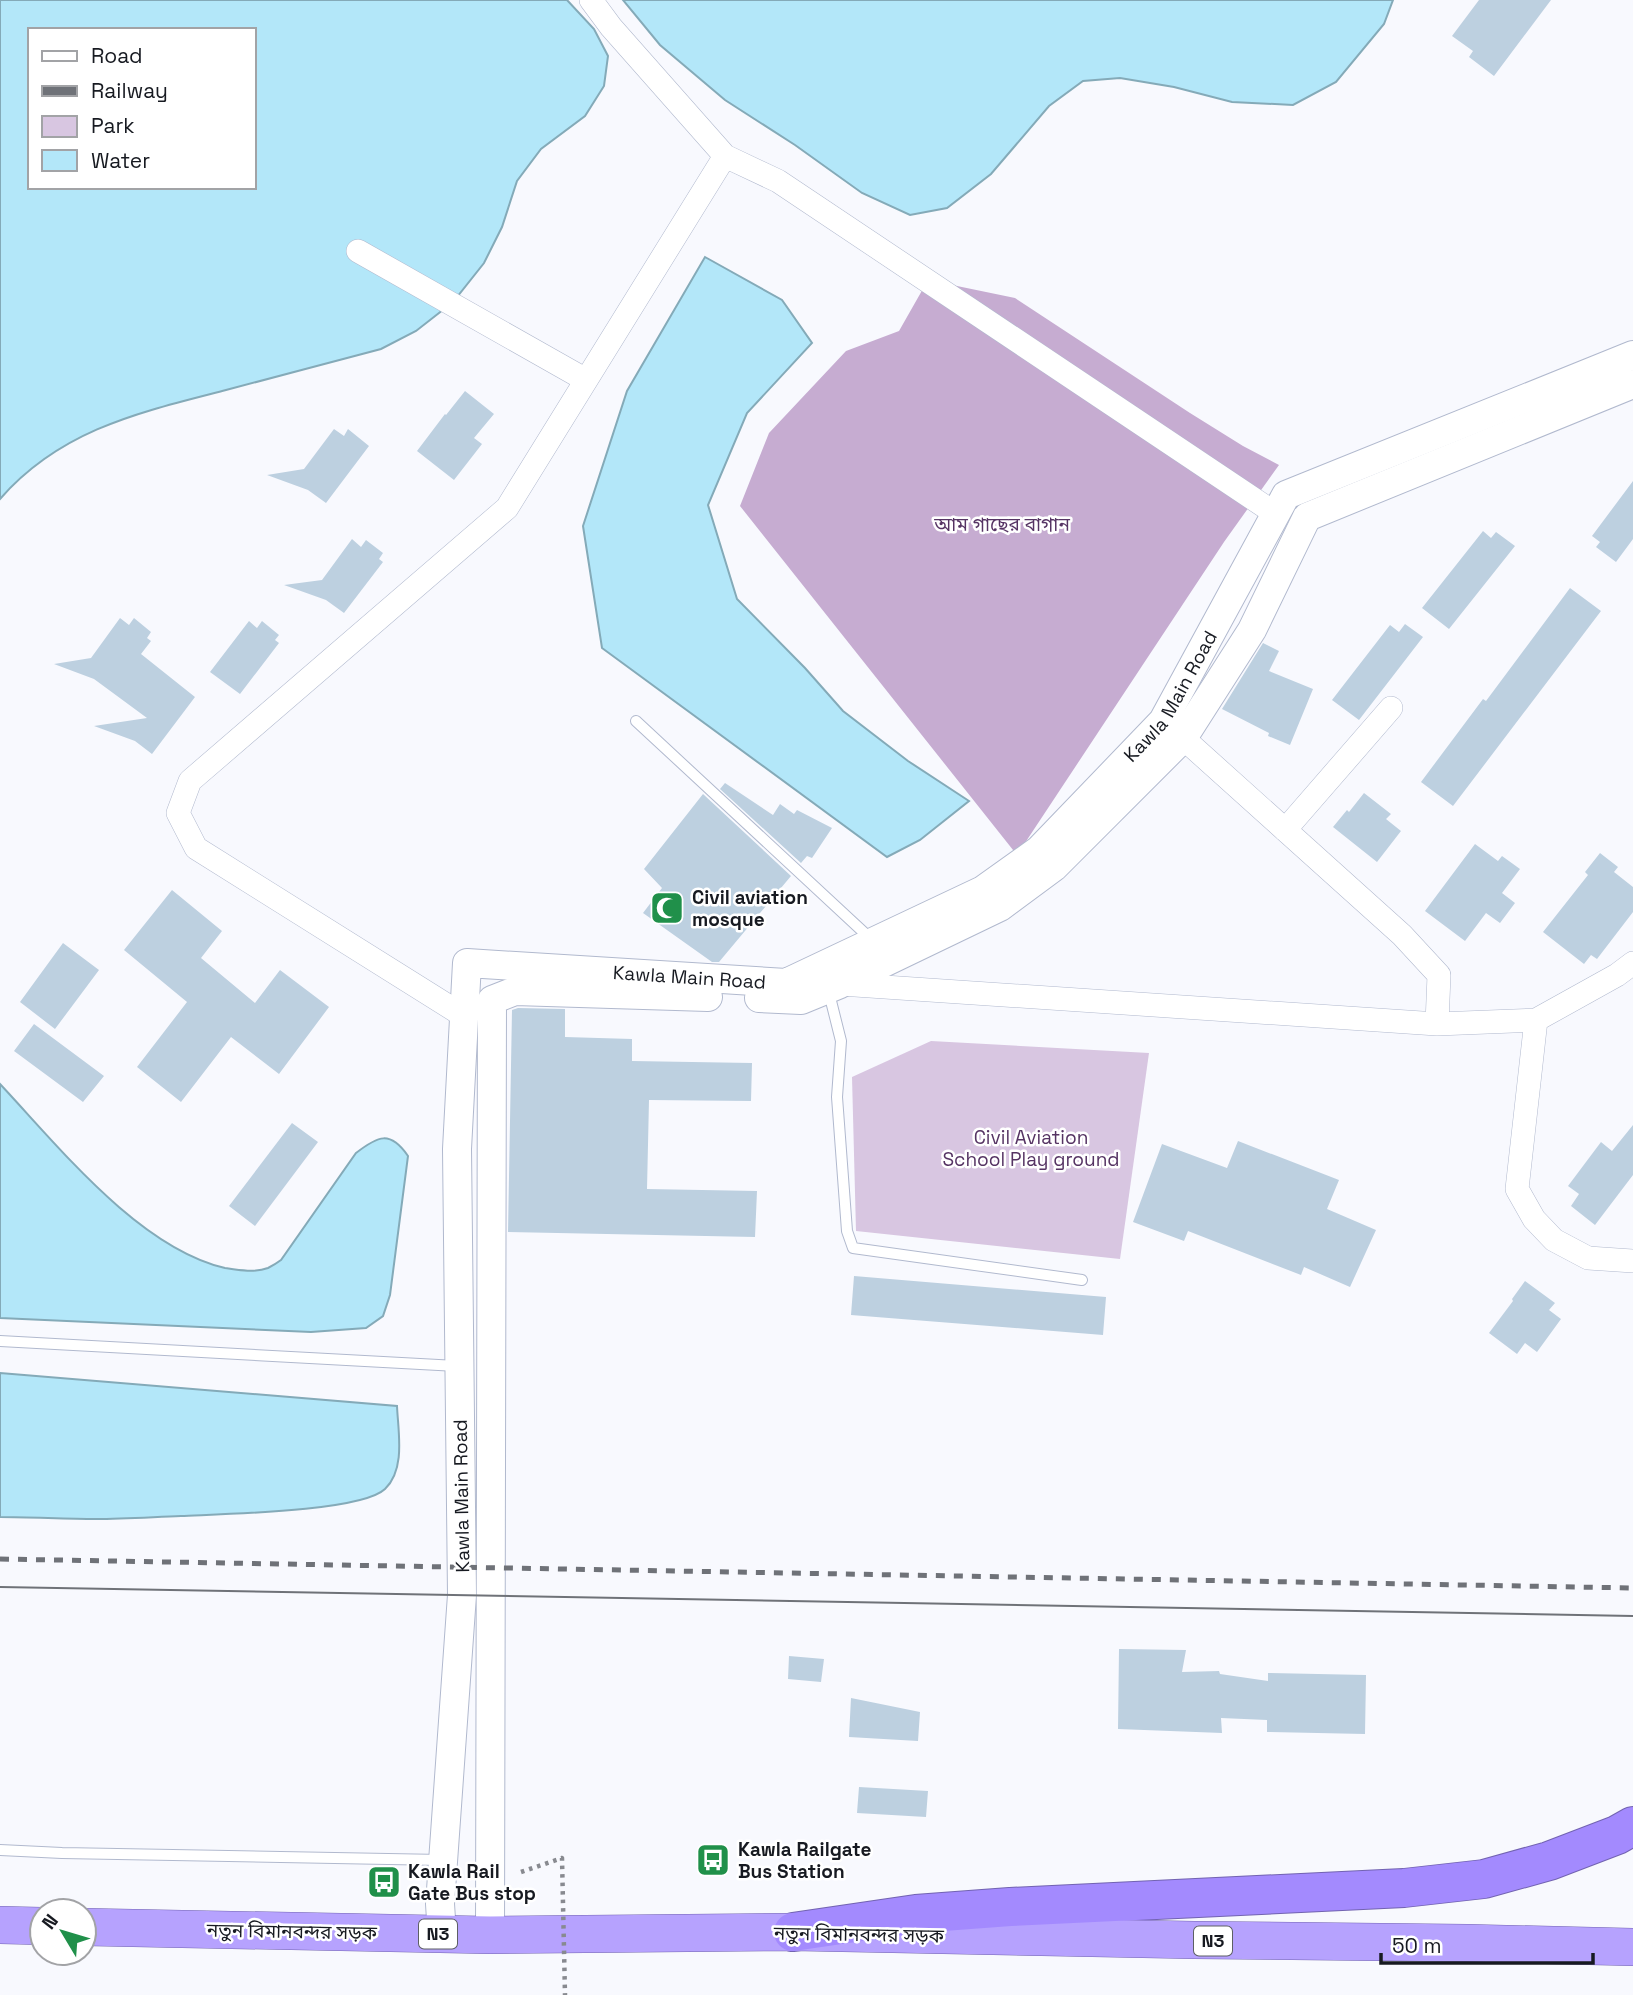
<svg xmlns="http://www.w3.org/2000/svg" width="1633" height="1995" font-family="'Space Grotesk','Noto Sans Bengali',sans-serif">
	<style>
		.green { fill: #d8c6e1 }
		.forest { fill: #c6acd1 }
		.water { fill: #b3e7f9; stroke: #84aab8; stroke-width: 2; fill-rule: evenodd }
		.building { fill: #bdd0e0 }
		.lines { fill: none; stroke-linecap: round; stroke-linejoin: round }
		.service-casing { stroke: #b1b9ce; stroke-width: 12 }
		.minor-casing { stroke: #b1b9ce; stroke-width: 24 }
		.tertiary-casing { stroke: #b1b9ce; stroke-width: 30 }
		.trunk-casing { stroke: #7263b1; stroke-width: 38 }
		.motorway-casing { stroke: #7263b1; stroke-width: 40 }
		.service { stroke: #fff; stroke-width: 10 }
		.minor { stroke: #fff; stroke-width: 23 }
		.tertiary { stroke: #fff; stroke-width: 28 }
		.trunk { stroke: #b6a2fe; stroke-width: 37 }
		.motorway { stroke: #a38afe; stroke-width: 38 }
		.tram { stroke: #6f7278; stroke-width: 2 }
		.rail { stroke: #6f7278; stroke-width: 5; stroke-dasharray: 9 9; stroke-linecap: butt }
		.path-bridge { stroke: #888a90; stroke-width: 4.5; stroke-dasharray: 3.5 5; stroke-linecap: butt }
		.labels { text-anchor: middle; stroke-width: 5; stroke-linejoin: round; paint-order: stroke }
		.shield { fill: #fff; stroke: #5d5f64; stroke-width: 2 }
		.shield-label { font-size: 18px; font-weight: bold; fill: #171a21 }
		.park-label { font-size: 19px; fill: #553363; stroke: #fff }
		.street-label { font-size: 19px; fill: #171a21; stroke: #fff }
		.poi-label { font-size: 19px; font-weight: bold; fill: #171a21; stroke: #fff; text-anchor: start }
	</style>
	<rect width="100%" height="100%" fill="#f8f9fe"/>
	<path class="green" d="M 931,1041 L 1149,1053 L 1120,1259 L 856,1231 L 852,1077 Z"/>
	<path class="forest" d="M 928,280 L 1015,298 L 1190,413 L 1243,446 L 1279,465 L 1224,542 L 1017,855 L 740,506 L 769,433 L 846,351 L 899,331 Z"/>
	<path class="water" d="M 0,0 L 567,0 L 594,29 L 608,56 L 604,86 L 585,116 L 541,149 L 517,181 L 502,227 L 484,263 L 453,302 L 416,331 L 381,349 C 329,363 278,376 226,390 C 141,412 61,429 0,499 ZM 30,30 L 254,30 L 254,187 L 30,187 Z
		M 623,0 L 1393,0 L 1384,24 L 1336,82 L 1293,105 L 1232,102 L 1174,87 L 1120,78 L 1083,81 L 1049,106 L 991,174 L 947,208 L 910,215 L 862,193 L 795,145 L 725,100 L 660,45 Z
		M 705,257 L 782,300 L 812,343 L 747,413 L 708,505 L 737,599 L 805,668 L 843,711 L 908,761 L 969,801 L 920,840 L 887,857 L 602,648 L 583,526 L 627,391 Z
		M 0,1084 C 59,1147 139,1248 225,1268 C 238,1270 255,1273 268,1268 C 272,1266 277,1263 281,1260 L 356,1153 C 378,1136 390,1130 408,1156 L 390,1295 L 383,1316 L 366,1328 L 311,1332 L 0,1318 Z
		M 0,1373 L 397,1406 C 398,1431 406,1469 385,1489 C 361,1512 220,1514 181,1516 C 153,1517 124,1519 96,1519 C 64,1519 32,1517 0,1517 Z"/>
	<path class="building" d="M 1479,0 L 1551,0 L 1494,76 L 1469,57 L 1473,51 L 1452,36 Z
		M 465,391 L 494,414 L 474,438 L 482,444 L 454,480 L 417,451 L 445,414 L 446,415 Z
		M 334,429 L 344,436 L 348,429 L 369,446 L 326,503 L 308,490 L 267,475 L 304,469 Z
		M 1633,481 L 1633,539 L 1616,562 L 1596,547 L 1600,542 L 1592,536 Z
		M 1483,531 L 1491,538 L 1496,532 L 1515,546 L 1449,629 L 1422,608 Z
		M 352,539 L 361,547 L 366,540 L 383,553 L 379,559 L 383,562 L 344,613 L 326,600 L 284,585 L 322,580 Z
		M 1570,588 L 1601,611 L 1453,806 L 1421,782 L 1483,699 L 1486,701 Z
		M 120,618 L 129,625 L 134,618 L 151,632 L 147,638 L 151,641 L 141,654 L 195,697 L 152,754 L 135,741 L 94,726 L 147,718 L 94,679 L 54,664 L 91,658 Z
		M 249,621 L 257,628 L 262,621 L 279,635 L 275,640 L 279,643 L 240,694 L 210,672 Z
		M 1405,624 L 1423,637 L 1359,720 L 1332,700 L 1390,625 L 1399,632 Z
		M 1263,643 L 1279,651 L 1269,671 L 1313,689 L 1290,745 L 1268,736 L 1269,733 L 1222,709 Z
		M 725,783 L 773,815 L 780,804 L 794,814 L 797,810 L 832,828 L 812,858 L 807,856 L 801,863 L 720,789 Z
		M 1364,793 L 1391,814 L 1386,819 L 1401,831 L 1377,862 L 1333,827 L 1347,810 L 1349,812 Z
		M 703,794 L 791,876 L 719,962 L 712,962 L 643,913 L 662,888 L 644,869 Z
		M 1475,844 L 1498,861 L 1502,856 L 1520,869 L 1502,893 L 1515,903 L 1500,923 L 1486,913 L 1465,941 L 1425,911 Z
		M 1600,853 L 1618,867 L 1614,872 L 1633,887 L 1633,912 L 1597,959 L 1591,955 L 1584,964 L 1543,932 L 1588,875 L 1585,872 Z
		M 172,890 L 222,931 L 201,958 L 255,1003 L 280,970 L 329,1007 L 279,1074 L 231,1037 L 181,1102 L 137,1067 L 187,1002 L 124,950 Z
		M 63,943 L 99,970 L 55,1029 L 20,1002 Z
		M 518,1008 L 565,1009 L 565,1037 L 632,1039 L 632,1061 L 752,1063 L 751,1101 L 649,1100 L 647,1189 L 757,1191 L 755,1237 L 508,1232 L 512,1010 Z
		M 34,1024 L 104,1076 L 83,1102 L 14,1051 Z
		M 292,1123 L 318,1142 L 255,1226 L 229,1206 Z
		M 1633,1125 L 1633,1175 L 1595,1225 L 1571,1206 L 1579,1194 L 1568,1186 L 1601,1142 L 1612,1151 Z
		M 1238,1141 L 1339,1180 L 1327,1209 L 1376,1230 L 1350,1287 L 1304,1267 L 1301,1275 L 1188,1231 L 1184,1241 L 1133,1222 L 1162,1144 L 1227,1168 Z
		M 854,1276 L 1106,1297 L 1103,1335 L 851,1315 Z
		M 1525,1281 L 1555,1303 L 1549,1310 L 1561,1319 L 1537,1352 L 1525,1343 L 1517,1354 L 1489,1333 L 1513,1301 L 1512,1299 Z
		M 1119,1649 L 1186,1650 L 1182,1672 L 1219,1671 L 1220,1674 L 1268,1681 L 1268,1673 L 1366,1675 L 1365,1734 L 1267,1732 L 1267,1720 L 1221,1718 L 1222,1733 L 1118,1729 Z
		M 789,1656 L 824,1659 L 821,1682 L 788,1679 Z
		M 851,1698 L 920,1712 L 918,1741 L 849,1737 Z
		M 859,1787 L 928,1791 L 926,1817 L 857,1813 Z"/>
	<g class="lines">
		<defs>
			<path id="service" d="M 636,721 L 872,940
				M 828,989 L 841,1041 L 837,1097 L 847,1231 L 853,1248 L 1082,1280
				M 0,1341 L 457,1366
				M 0,1850 L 62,1853 L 442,1860"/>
			<path id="minor" d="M 591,0 L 611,27 L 725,156 L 778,181 L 1276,514
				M 358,251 L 586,380
				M 1183,738 L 1402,935 L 1439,975 L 1437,1024
				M 1285,830 L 1391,708
				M 840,984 L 1437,1024 L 1536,1020 L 1617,975 L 1633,963
				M 464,1016 L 196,848 L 178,813 L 190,781 L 507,508 L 725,156
				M 1536,1020 L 1517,1189 L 1534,1219 L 1554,1240 L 1588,1258 L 1633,1261"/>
			<g id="tertiary">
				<path d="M 759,998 L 801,1000 L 840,984 L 1000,907 L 1054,867 L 1183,738 L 1252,630 L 1307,517 L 1633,384"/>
				<path id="s1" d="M 442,1934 L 440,1904 L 462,1595 L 457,1149 L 467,963 L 786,983 L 983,890 L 1039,850 L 1163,721 L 1286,495 L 1633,355"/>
				<path d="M 490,1935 L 492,1000 L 515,991 L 708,997"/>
			</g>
			<path id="trunk" d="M 0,1925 L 42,1926
				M 84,1927 L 490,1935 L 793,1932 L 1194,1940 L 1467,1943 L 1633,1947"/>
			<path id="motorway" d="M 793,1932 L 916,1914 L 1010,1907 L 1404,1888 L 1484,1879 L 1549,1861 L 1617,1835 L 1633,1826"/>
		</defs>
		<use href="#service" class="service-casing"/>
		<use href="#minor" class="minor-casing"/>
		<use href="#tertiary" class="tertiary-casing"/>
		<use href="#trunk" class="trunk-casing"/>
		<use href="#motorway" class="motorway-casing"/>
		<use href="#service" class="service"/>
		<use href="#minor" class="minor"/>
		<use href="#tertiary" class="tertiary"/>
		<use href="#trunk" class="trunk"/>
		<use href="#motorway" class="motorway"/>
		<path class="tram" d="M 0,1587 L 1633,1616"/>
		<path class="rail" d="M 0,1559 L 1633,1588"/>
		<path class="path-bridge" d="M 521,1872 L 562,1858 L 565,1995"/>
	</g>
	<defs>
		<symbol id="mosque-square" viewBox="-11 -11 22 22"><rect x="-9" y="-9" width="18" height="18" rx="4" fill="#20904a" stroke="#fff"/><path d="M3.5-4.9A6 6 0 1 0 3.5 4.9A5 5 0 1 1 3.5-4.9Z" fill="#fff"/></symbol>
		<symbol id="bus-square" viewBox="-11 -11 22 22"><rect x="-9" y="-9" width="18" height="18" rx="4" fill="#20904a" stroke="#fff"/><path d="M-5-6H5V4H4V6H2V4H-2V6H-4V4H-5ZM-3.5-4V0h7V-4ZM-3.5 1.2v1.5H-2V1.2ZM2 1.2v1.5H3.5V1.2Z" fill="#fff"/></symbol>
	</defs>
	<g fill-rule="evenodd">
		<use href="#mosque-square" x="648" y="889" width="38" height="38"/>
		<use href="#bus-square" x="694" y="1841" width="38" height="38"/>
		<use href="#bus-square" x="365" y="1863" width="38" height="38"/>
	</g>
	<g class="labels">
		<g class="shield">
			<rect x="419" y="1919.5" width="38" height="29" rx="5"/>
			<rect x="1194" y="1926.5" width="38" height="29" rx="5"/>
		</g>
		<g class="shield-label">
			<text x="438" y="1940">N3</text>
			<text x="1213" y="1947">N3</text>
		</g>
		<g class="park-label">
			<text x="1002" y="531">আম গাছের বাগান</text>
			<text x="1031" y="1144">Civil Aviation<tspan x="1031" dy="22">School Play ground</tspan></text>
		</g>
		<g class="street-label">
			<text dy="7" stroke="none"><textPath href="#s1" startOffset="1782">Kawla Main Road</textPath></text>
			<text dy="7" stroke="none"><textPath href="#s1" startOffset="1195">Kawla Main Road</textPath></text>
			<text transform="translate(461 1496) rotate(-91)" y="7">Kawla Main Road</text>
			<text transform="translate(292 1931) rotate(1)" y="7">নতুন বিমানবন্দর সড়ক</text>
			<text transform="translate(859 1934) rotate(1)" y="7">নতুন বিমানবন্দর সড়ক</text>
		</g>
		<g class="poi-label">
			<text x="692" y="904">Civil aviation<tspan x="692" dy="22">mosque</tspan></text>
			<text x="738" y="1856">Kawla Railgate<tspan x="738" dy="22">Bus Station</tspan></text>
			<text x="408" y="1878">Kawla Rail<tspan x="408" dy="22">Gate Bus stop</tspan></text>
		</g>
	</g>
	<rect x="28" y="28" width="228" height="161" fill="#ffffff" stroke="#a2a3a6" stroke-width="2"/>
	<rect x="42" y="51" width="35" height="10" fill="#ffffff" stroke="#a2a3a6" stroke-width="2"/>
	<text x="91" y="63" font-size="21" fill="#171a21">Road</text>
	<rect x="42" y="86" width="35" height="10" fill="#6f7278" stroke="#a2a3a6" stroke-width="2"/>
	<text x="91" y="98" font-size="21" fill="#171a21">Railway</text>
	<rect x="42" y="116" width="35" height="21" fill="#d8c6e1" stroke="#a2a3a6" stroke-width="2"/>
	<text x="91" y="133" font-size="21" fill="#171a21">Park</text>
	<rect x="42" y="150" width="35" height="21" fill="#b3e7f9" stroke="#a2a3a6" stroke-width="2"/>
	<text x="91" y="168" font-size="21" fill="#171a21">Water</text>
	<g transform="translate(63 1932) rotate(308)"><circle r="33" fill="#ffffff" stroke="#a2a3a6" stroke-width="2"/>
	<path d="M0-5L12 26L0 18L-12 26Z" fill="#20904a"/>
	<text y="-10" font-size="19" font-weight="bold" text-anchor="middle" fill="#171a21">N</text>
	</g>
	<path d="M1381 1953v10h212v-10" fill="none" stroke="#171a21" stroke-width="3.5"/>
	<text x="1392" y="1953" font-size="21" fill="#171a21" stroke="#ffffff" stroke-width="5" paint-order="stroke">50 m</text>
</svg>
